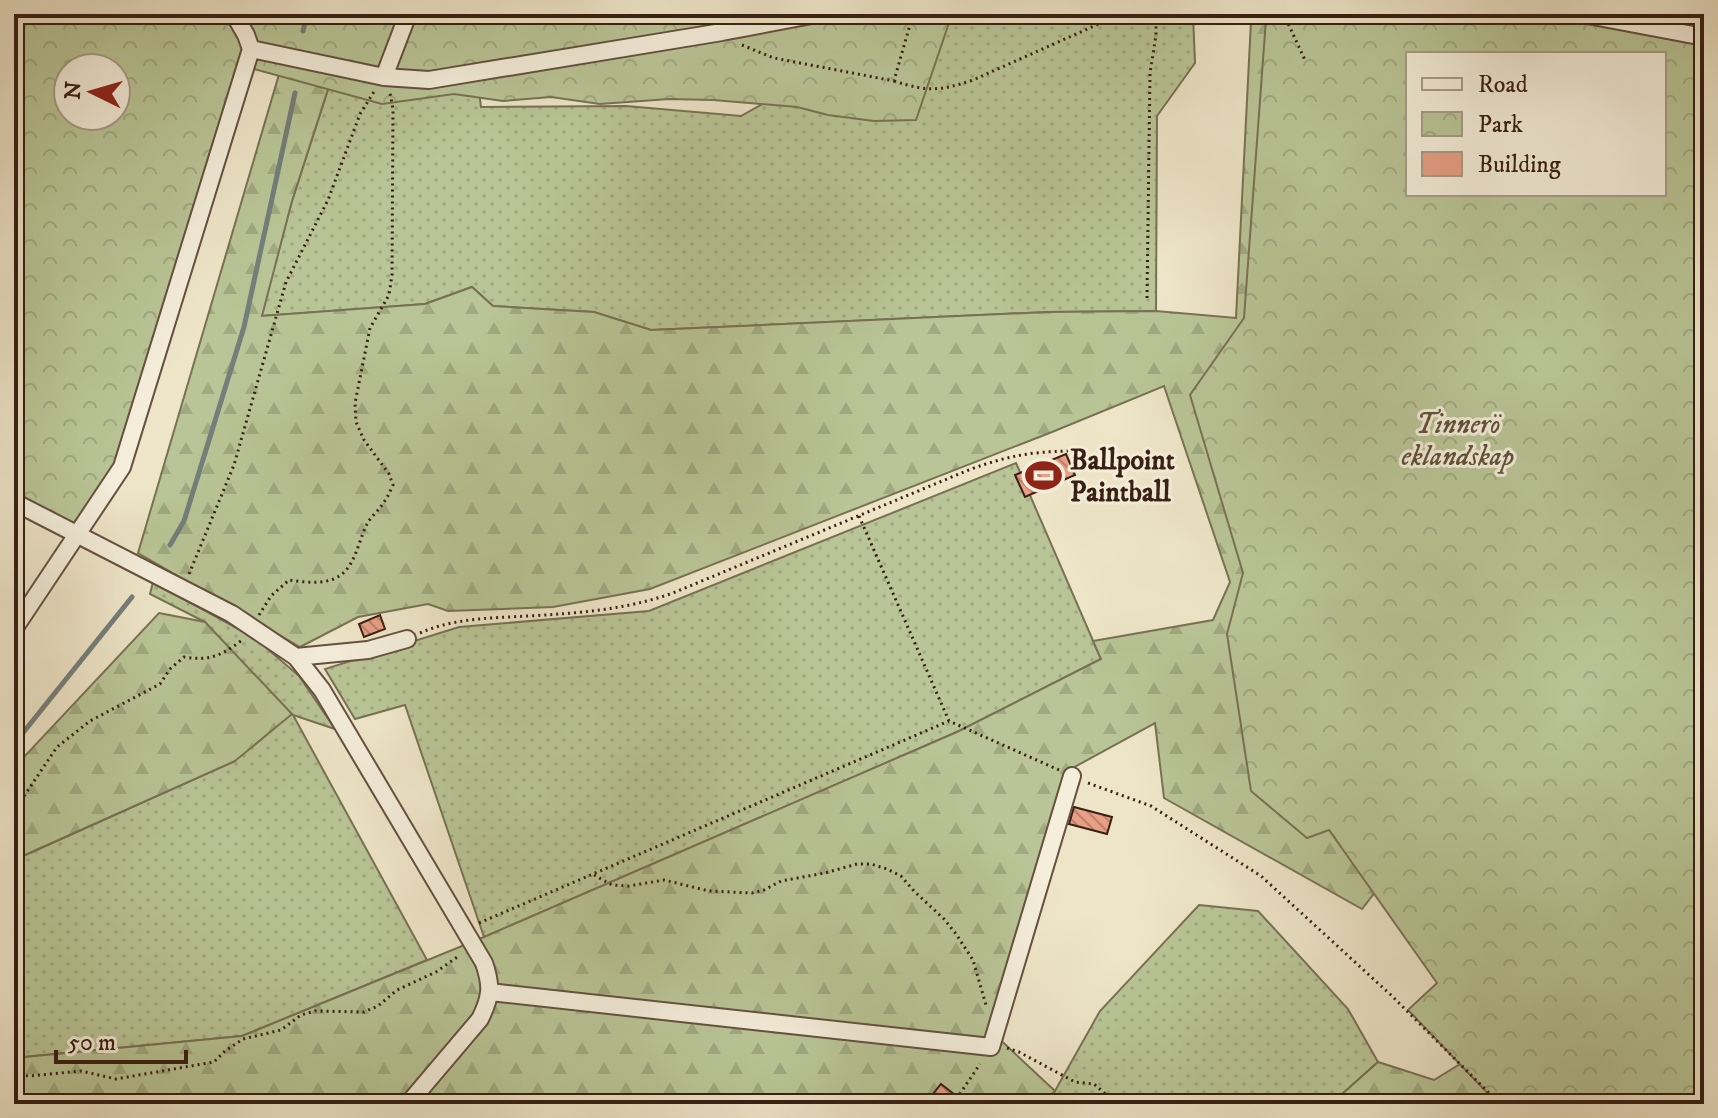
<svg xmlns="http://www.w3.org/2000/svg" width="1718" height="1118" font-family="'IM FELL DW Pica',serif">
	<style>
		.grass { fill: url(#grass-dots); stroke: #787254; stroke-width: 2 }
		.forest { fill: url(#forest-firs); stroke: #787254; stroke-width: 2; fill-rule: evenodd }
		.park { fill: url(#park-crowns); stroke: #787254; stroke-width: 2; fill-rule: evenodd }
		.lines { fill: none; stroke-linecap: round; stroke-linejoin: round }
		.stream { stroke: #747e7a; stroke-width: 5 }
		.building { fill: url(#building-back-hatch); stroke: #371f13; stroke-width: 2 }
		.street-casing { stroke: #655040; stroke-width: 20 }
		.path { stroke: #371f13; stroke-width: 3; stroke-dasharray: 2 4; stroke-linecap: butt }
		.street { stroke: #f4eedb; stroke-width: 16 }
		.labels { text-anchor: middle; stroke-width: 6; stroke-linejoin: round; paint-order: stroke }
		.park-label { font-size: 28px; font-style: italic; fill: #5e513a; stroke: #f4eedb }
		.poi-label { font-size: 28px; font-weight: bold; fill: #371f13; stroke: #f4eedb; text-anchor: start }
	</style>
	<defs>
		<pattern id="grass-dots" width="8" height="8" patternUnits="userSpaceOnUse" patternTransform="scale(2)"><rect width="8" height="8" fill="#b9c596"/><path d="M2 2h.1M6 6h.1" fill="none" stroke="#a0a980" stroke-width="1.8" stroke-linecap="round"/></pattern>
		<pattern id="forest-firs" width="22" height="20" patternUnits="userSpaceOnUse" patternTransform="scale(2)"><rect width="22" height="20" fill="#b9c596"/><path d="M5 1l3.5 6h-7zM16 11l3.5 6h-7z" fill="#a0a980"/></pattern>
		<pattern id="park-crowns" width="20" height="18" patternUnits="userSpaceOnUse" patternTransform="scale(2)"><rect width="20" height="18" fill="#b9c596"/><path d="M2 6a3 3 0 1 1 6 0M12 15a3 3 0 1 1 6 0" fill="none" stroke="#a0a980"/></pattern>
		<pattern id="building-back-hatch" width="6" height="6" patternUnits="userSpaceOnUse" patternTransform="scale(2)"><rect width="6" height="6" fill="#e79f85"/><path d="M-1 5l2 2M0 0l6 6M5-1l2 2" fill="none" stroke="#bc816c"/></pattern>
	</defs>
	<rect width="100%" height="100%" fill="#eee5c8"/>
	<filter id="stains"><feTurbulence type="fractalNoise" baseFrequency=".0025" numOctaves="4"/><feColorMatrix values="0 0 0 0 .2 0 0 0 0 .09 0 0 0 0 .02 0 0 0 .5 -.17"/></filter>
	<radialGradient id="worn" r=".72"><stop offset=".6" stop-color="#630" stop-opacity="0"/><stop offset="1" stop-color="#630" stop-opacity=".3"/></radialGradient>
	<path class="grass" d="M 924,14 L 1193,14 L 1195,63 L 1157,116 L 1156,311 L 1048,312 L 651,330 L 594,312 L 493,306 L 472,287 L 425,304 L 261,316 L 292,201 L 333,74 L 478,83 L 481,107 L 626,106 L 741,116 Z
		M 1016,463 L 1101,659 L 957,732 L 484,937 L 405,705 L 355,719 L 325,669 L 459,627 L 649,611 Z
		M 153,582 L 256,639 L 299,676 L 335,729 L 293,715 L 427,960 L 242,1036 L 14,1058 L 14,858 L 17,859 L 235,761 L 205,622 L 150,594 Z
		M 1199,905 L 1258,911 L 1348,1009 L 1378,1062 L 1331,1104 L 1042,1104 L 1055,1091 L 1100,1011 Z"/>
	<path class="forest" d="M 1251,21 L 1309,32 L 1704,53 L 1704,1104 L 1331,1104 L 1378,1062 L 1434,1080 L 1504,1037 L 1441,807 L 1362,909 L 1164,798 L 1155,723 L 1069,770 L 993,1033 L 1055,1091 L 1042,1104 L 19,1104 L 14,1091 L 14,1058 L 242,1036 L 484,937 L 957,732 L 1101,659 L 1093,641 L 1213,620 L 1230,582 L 1164,386 L 1052,432 L 650,589 L 553,607 L 448,611 L 428,604 L 358,617 L 300,647 L 138,553 L 280,71 L 330,83 L 292,201 L 262,316 L 425,304 L 472,287 L 493,306 L 594,312 L 651,330 L 1048,312 L 1156,311 L 1236,318 ZM 1408,54 L 1664,54 L 1664,194 L 1408,194 Z
		M 159,613 L 205,622 L 292,714 L 235,761 L 16,859 L 14,858 L 14,772 L 22,759 Z"/>
	<path class="park" d="M 14,14 L 952,14 L 916,120 L 874,121 L 828,115 L 797,107 L 713,100 L 669,99 L 600,104 L 551,97 L 503,101 L 454,94 L 382,104 L 254,69 L 206,196 L 143,414 L 75,535 L 14,509 ZM 68,68 L 116,68 L 116,116 L 68,116 Z
		M 1189,14 L 1704,14 L 1704,1104 L 1498,1104 L 1408,1010 L 1437,983 L 1329,830 L 1307,838 L 1251,791 L 1227,634 L 1243,573 L 1190,395 L 1244,318 L 1266,19 ZM 1408,54 L 1664,54 L 1664,194 L 1408,194 Z"/>
	<g class="lines">
		<path class="stream" d="M 303,31 L 307,14
			M 170,545 L 184,521 L 244,327 L 295,93
			M 14,744 L 132,597"/>
	</g>
	<path class="building" d="M 1066,454 L 1075,475 L 1025,497 L 1015,475 Z
		M 380,615 L 385,629 L 364,637 L 359,624 Z
		M 1074,807 L 1112,817 L 1107,834 L 1069,824 Z
		M 941,1084 L 955,1095 L 948,1104 L 925,1104 Z"/>
	<g class="lines">
		<defs>
			<path id="street" d="M 1582,14 L 1704,37
				M 251,49 L 384,77 L 429,80 L 722,32 L 817,14
				M 384,77 L 408,14
				M 14,502 L 232,614 L 296,657 L 322,690 L 484,963 C 492,986 491,997 480,1019 L 408,1104
				M 14,629 L 122,467 L 251,49 L 246,35 L 234,14
				M 296,657 L 368,650 L 407,639
				M 490,992 L 991,1047 L 1072,776"/>
		</defs>
		<use href="#street" class="street-casing"/>
		<path class="path" d="M 1282,14 L 1286,19 L 1305,60
			M 742,45 L 774,58 L 894,81 L 913,14
			M 894,81 C 928,92 940,91 973,80 L 1121,14
			M 1147,298 L 1150,73 L 1156,35 L 1156,14
			M 859,516 L 949,721
			M 189,574 L 234,465 L 286,282 L 328,200 L 360,114 L 375,90
			M 259,615 L 271,596 L 289,580 C 311,583 338,587 351,563 C 358,551 361,535 368,522 C 373,515 380,509 384,502 C 388,497 390,491 393,485 L 389,474 L 364,440 L 356,422 L 355,403 L 370,328 L 389,295 L 392,275 L 393,109 L 390,93
			M 420,633 C 454,618 492,618 528,616 C 580,613 624,610 673,593 L 971,469 C 1008,456 1029,452 1068,451
			M 1088,783 L 1151,806 L 1261,876 L 1392,996 L 1500,1104
			M 14,811 L 57,747 L 90,721 L 160,684 L 170,669 L 184,657 C 210,661 220,656 241,641
			M 594,875 L 612,885 L 629,886 L 664,880 L 709,891 L 752,893 L 764,890 L 781,881 L 825,873 L 857,864 L 871,864 L 887,869 L 901,876 L 915,892 L 944,919 L 956,934 L 973,960 L 986,1005
			M 479,923 L 949,721 L 1059,770
			M 1007,1048 L 1019,1052 L 1075,1082 L 1094,1084 L 1117,1104
			M 14,1075 L 30,1076 L 81,1071 L 116,1079 L 214,1062 L 225,1051 L 243,1039 L 281,1030 L 301,1015 L 315,1011 L 364,1012 L 378,1006 L 397,990 L 436,972 L 460,955
			M 14,1096 L 18,1104
			M 953,1104 L 980,1064"/>
		<use href="#street" class="street"/>
	</g>
	<defs>
		<symbol id="stadium-bare" viewBox="-9 -9 18 18"><path d="M0-5a6.5 5 0 1 0 0 10a6.5 5 0 1 0 0-10ZM-3.5-1.8h7v3.6h-7Z" fill="#8f2418" stroke="#f4eedb" stroke-width="2.5" paint-order="stroke"/></symbol>
	</defs>
	<g fill-rule="evenodd">
		<use href="#stadium-bare" x="1018" y="450" width="51" height="51"/>
	</g>
	<g class="labels">
		<g class="park-label">
			<text x="1458" y="433">Tinnerö<tspan x="1458" dy="32">eklandskap</tspan></text>
		</g>
		<g class="poi-label">
			<text x="1070" y="469">Ballpoint<tspan x="1070" dy="32">Paintball</tspan></text>
		</g>
	</g>
	<rect width="1718" height="1118" fill="none" stroke="#eee5c8" stroke-width="48"/>
	<rect x="16" y="16" width="1686" height="1086" fill="none" stroke="#371f13" stroke-width="4"/>
	<rect x="24" y="24" width="1670" height="1070" fill="none" stroke="#371f13" stroke-width="2"/>
	<rect x="1406" y="52" width="260" height="144" fill="#f4eedb" stroke="#a89b8b" stroke-width="2"/>
	<rect x="1422" y="78" width="40" height="12" fill="#f4eedb" stroke="#a89b8b" stroke-width="2"/>
	<text x="1478" y="92" font-size="24" fill="#371f13">Road</text>
	<rect x="1422" y="112" width="40" height="24" fill="url(#park-crowns)" stroke="#a89b8b" stroke-width="2"/>
	<text x="1478" y="132" font-size="24" fill="#371f13">Park</text>
	<rect x="1422" y="152" width="40" height="24" fill="#e79f85" stroke="#a89b8b" stroke-width="2"/>
	<text x="1478" y="172" font-size="24" fill="#371f13">Building</text>
	<g transform="translate(92 92) rotate(275)"><circle r="38" fill="#f4eedb" stroke="#a89b8b" stroke-width="2"/>
	<path d="M0-6L14 30L0 20L-14 30Z" fill="#8f2418"/>
	<text y="-12" font-size="22" font-weight="bold" text-anchor="middle" fill="#371f13">N</text>
	</g>
	<path d="M56 1050v12h130v-12" fill="none" stroke="#371f13" stroke-width="4"/>
	<text x="68" y="1050" font-size="24" fill="#371f13" stroke="#f4eedb" stroke-width="6" paint-order="stroke">50 m</text>
	<rect width="100%" height="100%" filter="url(#stains)"/>
	<rect width="100%" height="100%" fill="url(#worn)"/>
</svg>
